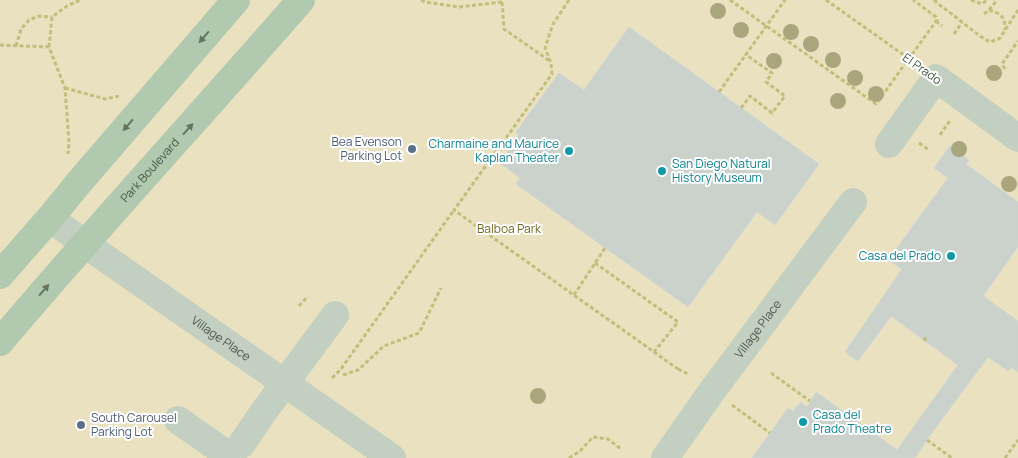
<svg xmlns="http://www.w3.org/2000/svg" width="1018" height="458" font-family="Manrope,sans-serif">
	<style>
		.green { fill: #e9e1bf }
		.building { fill: #cbd1cb; stroke: #d1d8d2 }
		.lines { fill: none; stroke-linecap: round; stroke-linejoin: round }
		.path { stroke: #c3be7b; stroke-width: 3; stroke-dasharray: 4 2.5; stroke-linecap: butt }
		.minor { stroke: #c3d0c1; stroke-width: 28 }
		.major { stroke: #b1c9af; stroke-width: 28 }
		.tree { fill: #a9a67d }
		.oneway { fill: #637461 }
		.service-dot { fill: #5c6f8a; stroke: #fff; stroke-width: 2 }
		.culture-dot { fill: #0f9aa8; stroke: #fff; stroke-width: 2 }
		.labels { text-anchor: middle; stroke-width: 4; stroke-linejoin: round; paint-order: stroke }
		.street-label { font-size: 12px; fill: #495847; stroke: #fff }
		.service-label { font-size: 12px; fill: #4e5e75; stroke: #fff; text-anchor: end }
		.culture-label { font-size: 12px; fill: #0d838f; stroke: #fff; text-anchor: end }
		.park-label { font-size: 12px; fill: #716b20; stroke: #fff }
	</style>
	<rect width="100%" height="100%" fill="#eeedef"/>
	<path class="green" d="M 0,0 L 1018,0 L 1018,458 L 0,458 Z"/>
	<path class="building" d="M 629,27 L 819,164 L 775,225 L 757,212 L 688,307 L 516,184 L 520,178 L 500,163 L 519,135 L 516,132 L 559,73 L 584,90 Z
		M 950,146 L 969,160 L 966,164 L 1018,202 L 1018,247 L 983,296 L 1018,321 L 1018,372 L 1011,367 L 1008,371 L 988,357 L 931,434 L 915,458 L 752,458 L 788,408 L 793,411 L 801,402 L 807,407 L 816,392 L 897,450 L 958,365 L 891,316 L 858,361 L 845,352 L 902,269 L 888,260 L 948,178 L 934,168 Z"/>
	<g class="lines">
		<path class="path" d="M 421,0 L 425,2 L 459,7 L 502,2 L 503,0
			M 569,0 L 553,24 L 545,48 L 551,63 L 552,74 L 454,210 L 678,369
			M 730,0 L 876,104 L 937,20 L 936,17 L 913,0
			M 826,0 L 915,63
			M 934,0 C 940,6 947,10 953,15 C 965,24 977,35 990,42 L 996,40 L 1000,38 L 1018,10
			M 971,0 L 982,4 L 987,0
			M 502,2 L 504,29 L 551,62
			M 989,10 C 1002,14 1005,17 1005,30
			M 984,14 L 989,10 L 997,0
			M 936,21 L 942,26
			M 954,34 L 962,22
			M 0,45 L 49,47 L 65,88 L 69,142 L 68,154
			M 16,46 L 21,29 L 29,20 L 39,16 L 52,17
			M 49,47 L 52,17 L 67,6 L 80,0
			M 1005,69 L 1002,64 L 1018,41
			M 65,88 L 105,99 L 119,96
			M 719,92 L 785,0
			M 741,108 L 750,96 L 772,113 L 785,96 L 766,82 L 772,73 L 745,54
			M 940,135 L 951,119
			M 919,143 L 929,150
			M 595,263 L 678,322 L 654,352
			M 574,295 L 605,248
			M 299,306 L 308,296
			M 924,341 L 926,337
			M 678,369 L 688,374
			M 771,373 L 810,401
			M 343,375 L 358,370 L 384,346 L 419,333 L 441,288
			M 332,378 L 341,369 L 454,210
			M 732,405 L 770,433
			M 927,440 L 952,458
			M 569,458 L 580,451 L 593,437 L 608,439 L 621,449
			M 1005,458 L 1018,440"/>
		<g class="minor">
			<path d="M 889,144 L 936,78 L 1018,138"/>
			<path id="s1" d="M 50,218 L 85,244 L 392,458"/>
			<path d="M 178,420 L 232,458"/>
			<path d="M 241,445 L 262,414 L 335,315"/>
			<path id="s2" d="M 665,458 L 712,391 L 853,202"/>
		</g>
		<g class="major">
			<path d="M 0,275 L 50,218 L 76,186 L 236,0"/>
			<path id="s3" d="M 0,342 C 98,226 201,115 301,0"/>
		</g>
	</g>
	<g class="tree">
		<circle cx="718" cy="11" r="8"/>
		<circle cx="741" cy="30" r="8"/>
		<circle cx="791" cy="32" r="8"/>
		<circle cx="811" cy="44" r="8"/>
		<circle cx="833" cy="60" r="8"/>
		<circle cx="774" cy="61" r="8"/>
		<circle cx="994" cy="73" r="8"/>
		<circle cx="855" cy="78" r="8"/>
		<circle cx="876" cy="94" r="8"/>
		<circle cx="838" cy="101" r="8"/>
		<circle cx="959" cy="149" r="8"/>
		<circle cx="1009" cy="184" r="8"/>
		<circle cx="538" cy="396" r="8"/>
	</g>
	<defs><path id="oneway-solid" d="M-6-.8H1V-3.2L6.5 0L1 3.2V.8H-6Z" transform="scale(1.25)"/></defs>
	<g class="oneway">
		<use href="#oneway-solid" transform="translate(204 37) rotate(131)"/>
		<use href="#oneway-solid" transform="translate(128 125) rotate(131)"/>
		<use href="#oneway-solid" transform="translate(188 129) rotate(-48)"/>
		<use href="#oneway-solid" transform="translate(44 290) rotate(-49)"/>
	</g>
	<g class="service-dot">
		<circle cx="412" cy="149" r="5"/>
		<circle cx="81" cy="425" r="5"/>
	</g>
	<g class="culture-dot">
		<circle cx="569" cy="151" r="5"/>
		<circle cx="662" cy="171" r="5"/>
		<circle cx="951" cy="256" r="5"/>
		<circle cx="803" cy="422" r="5"/>
	</g>
	<g class="labels">
		<g class="street-label">
			<text transform="translate(922 69) rotate(35)" y="4">El Prado</text>
			<text dy="4" stroke="none"><textPath href="#s3" startOffset="228">Park Boulevard</textPath></text>
			<text dy="4" stroke="none"><textPath href="#s2" startOffset="159">Village Place</textPath></text>
			<text dy="4" stroke="none"><textPath href="#s1" startOffset="209">Village Place</textPath></text>
		</g>
		<g class="service-label">
			<text x="402" y="146">Bea Evenson<tspan x="402" dy="14">Parking Lot</tspan></text>
			<text x="91" y="422" text-anchor="start">South Carousel<tspan x="91" dy="14">Parking Lot</tspan></text>
		</g>
		<g class="culture-label">
			<text x="559" y="148">Charmaine and Maurice<tspan x="559" dy="14">Kaplan Theater</tspan></text>
			<text x="672" y="168" text-anchor="start">San Diego Natural<tspan x="672" dy="14">History Museum</tspan></text>
			<text x="941" y="260">Casa del Prado</text>
			<text x="813" y="419" text-anchor="start">Casa del<tspan x="813" dy="14">Prado Theatre</tspan></text>
		</g>
		<g class="park-label">
			<text x="509" y="233">Balboa Park</text>
		</g>
	</g>
</svg>
